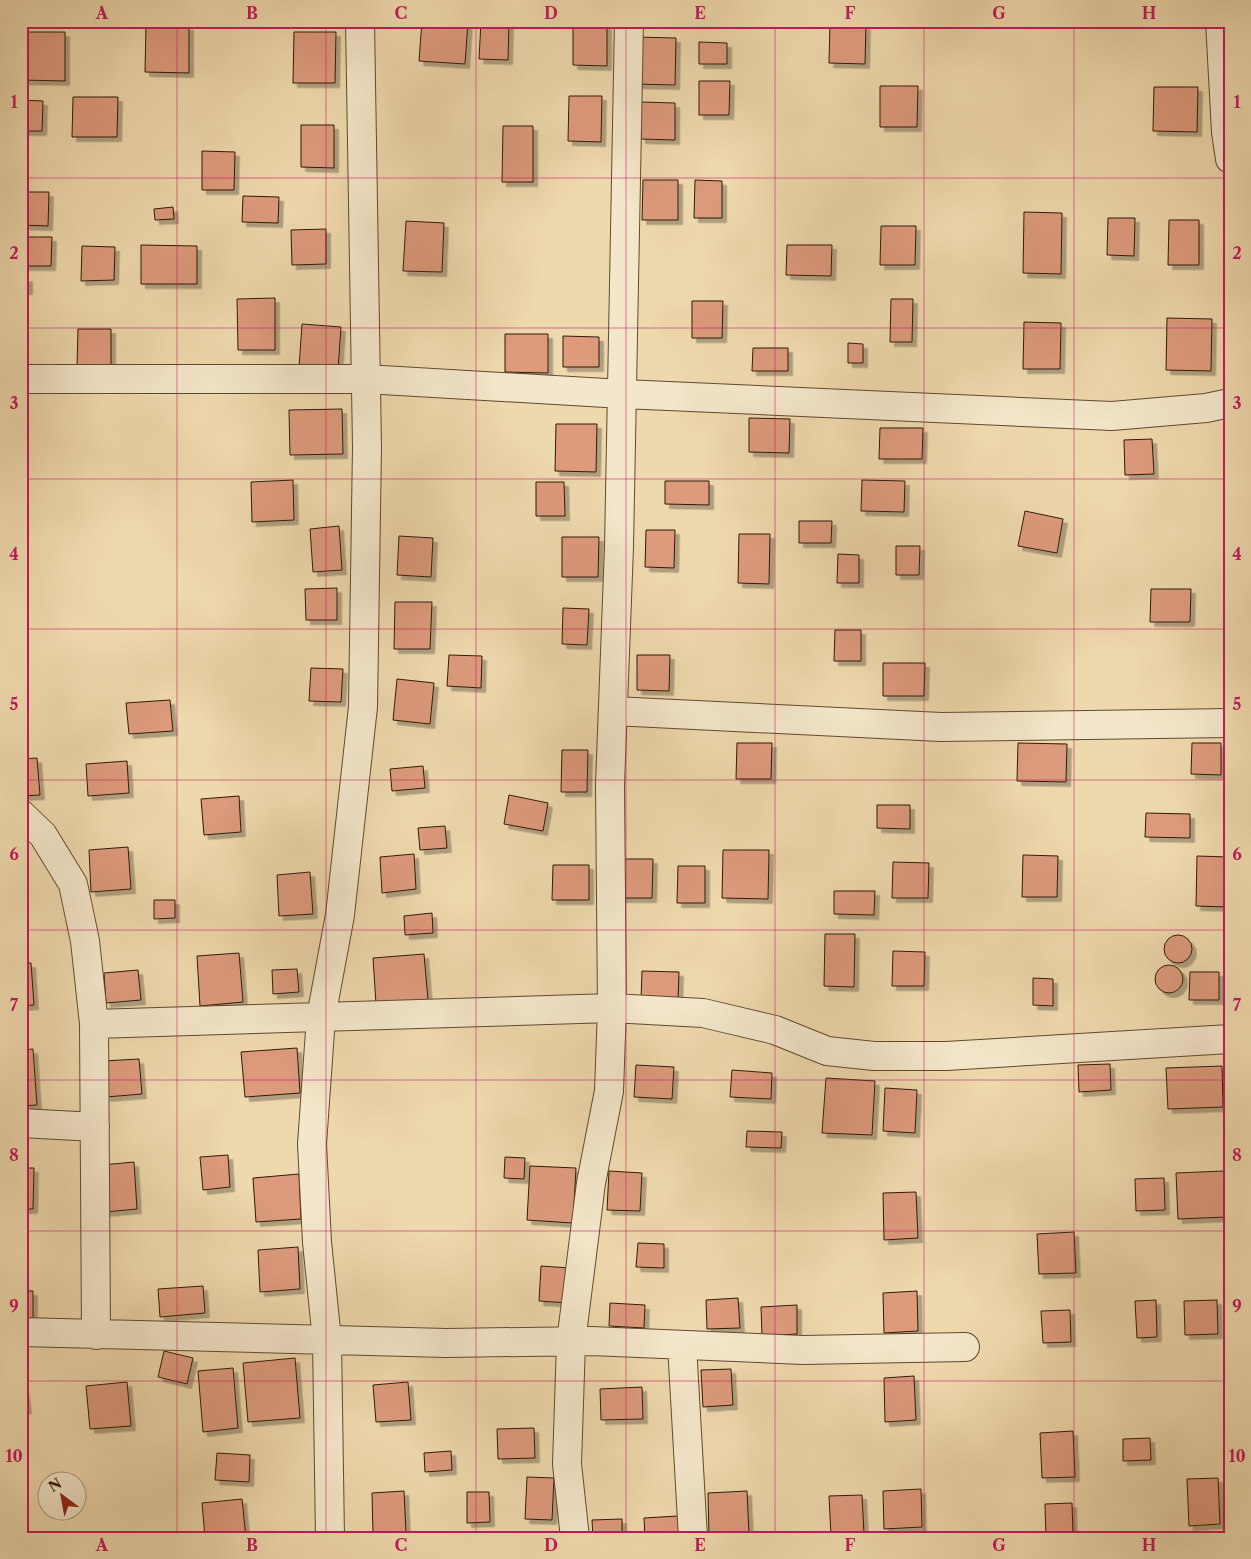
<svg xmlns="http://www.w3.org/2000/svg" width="1251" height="1559" font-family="'Libre Caslon Text',serif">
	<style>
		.building { fill: #dd9a7d; stroke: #2f1a02; filter: url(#shadow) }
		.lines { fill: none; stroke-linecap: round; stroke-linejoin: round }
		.minor-casing { stroke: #5f4a2d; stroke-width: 30 }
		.minor { stroke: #f4e6ca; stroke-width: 28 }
		.grid { fill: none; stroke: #c2185b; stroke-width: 1; stroke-opacity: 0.55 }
		.neatline { fill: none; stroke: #c2185b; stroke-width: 2 }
		.grid-label { font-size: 16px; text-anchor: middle; font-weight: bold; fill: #c2185b }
	</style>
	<defs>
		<filter id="shadow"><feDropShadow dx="4.5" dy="4.5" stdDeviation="0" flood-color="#0004"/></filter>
	</defs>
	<rect width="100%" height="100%" fill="#eed8ad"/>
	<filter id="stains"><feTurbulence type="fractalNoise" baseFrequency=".004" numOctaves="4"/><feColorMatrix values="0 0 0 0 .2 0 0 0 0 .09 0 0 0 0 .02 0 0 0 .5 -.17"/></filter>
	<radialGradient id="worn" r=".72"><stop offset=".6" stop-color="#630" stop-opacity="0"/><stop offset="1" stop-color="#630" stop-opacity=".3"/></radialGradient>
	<path class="building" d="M 422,21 L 468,21 L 465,64 L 419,61 Z
		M 481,21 L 509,21 L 508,60 L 479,59 Z
		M 573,24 L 607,24 L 607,66 L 573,65 Z
		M 830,24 L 866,25 L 865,64 L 829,63 Z
		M 146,25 L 189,26 L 189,73 L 145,72 Z
		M 21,32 L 65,32 L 65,81 L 21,80 Z
		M 294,32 L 336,32 L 335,83 L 293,83 Z
		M 636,37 L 676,38 L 675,85 L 635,84 Z
		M 699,42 L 727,43 L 727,64 L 699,64 Z
		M 699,81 L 730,81 L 729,115 L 699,115 Z
		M 880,86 L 918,86 L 917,127 L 880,127 Z
		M 1154,87 L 1198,87 L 1197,132 L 1153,131 Z
		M 569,96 L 602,96 L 601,142 L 568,141 Z
		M 73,97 L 118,97 L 117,137 L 72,137 Z
		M 21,100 L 43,101 L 42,131 L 21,131 Z
		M 641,102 L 675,103 L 675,140 L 641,139 Z
		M 301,125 L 334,125 L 334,168 L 301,167 Z
		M 503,126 L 533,126 L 533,182 L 502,182 Z
		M 202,151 L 235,152 L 234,190 L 202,190 Z
		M 643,180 L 678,180 L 678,220 L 642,220 Z
		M 695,180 L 722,181 L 722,218 L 694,218 Z
		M 21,192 L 49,192 L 48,226 L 21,225 Z
		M 243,196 L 279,197 L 278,223 L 242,222 Z
		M 173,207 L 174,219 L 155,220 L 154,209 Z
		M 1024,212 L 1062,213 L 1061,274 L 1023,273 Z
		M 1108,218 L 1135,218 L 1134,256 L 1107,255 Z
		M 1169,220 L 1199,220 L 1199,265 L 1168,265 Z
		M 406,221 L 444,223 L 442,272 L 403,271 Z
		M 881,226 L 916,226 L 915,265 L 880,265 Z
		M 326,229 L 326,264 L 292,265 L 291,230 Z
		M 21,237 L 52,237 L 51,266 L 21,266 Z
		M 141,245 L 197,246 L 197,284 L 141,284 Z
		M 787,245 L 832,245 L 831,276 L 786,275 Z
		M 82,246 L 115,247 L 114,280 L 81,281 Z
		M 28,277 L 28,290 L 21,290 L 21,278 Z
		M 275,298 L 275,350 L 238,350 L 237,299 Z
		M 891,299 L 913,299 L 912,342 L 890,342 Z
		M 692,301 L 723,301 L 722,338 L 692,338 Z
		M 1167,318 L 1212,319 L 1211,371 L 1166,370 Z
		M 1024,322 L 1061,323 L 1060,369 L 1023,369 Z
		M 302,324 L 341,327 L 338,370 L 299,367 Z
		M 78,329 L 111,329 L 111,367 L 77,366 Z
		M 505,334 L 548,334 L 548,373 L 505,372 Z
		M 563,336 L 599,337 L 599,367 L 563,367 Z
		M 848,343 L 863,344 L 863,363 L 848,363 Z
		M 753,348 L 788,348 L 788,371 L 752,371 Z
		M 342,409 L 343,454 L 290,455 L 289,410 Z
		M 749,418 L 790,419 L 789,453 L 749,452 Z
		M 556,424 L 597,424 L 596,472 L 555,471 Z
		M 880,428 L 923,428 L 922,459 L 879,459 Z
		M 1152,439 L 1154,474 L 1125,475 L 1124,440 Z
		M 293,480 L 294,520 L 252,522 L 251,482 Z
		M 862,480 L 905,481 L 904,512 L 861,511 Z
		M 665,481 L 709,481 L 709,505 L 665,504 Z
		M 536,482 L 564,482 L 565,516 L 536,516 Z
		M 1025,511 L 1063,519 L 1057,553 L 1018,546 Z
		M 799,521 L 832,521 L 831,543 L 799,543 Z
		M 339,526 L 342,570 L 313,572 L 310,529 Z
		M 646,530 L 675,530 L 674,568 L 645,567 Z
		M 739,534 L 770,534 L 769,584 L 738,583 Z
		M 399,536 L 433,538 L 431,577 L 397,575 Z
		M 562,537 L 599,537 L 598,577 L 562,577 Z
		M 896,546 L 920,546 L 919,575 L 896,575 Z
		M 838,554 L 859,555 L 859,583 L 837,583 Z
		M 337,588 L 337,620 L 306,620 L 305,589 Z
		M 1151,589 L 1191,589 L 1190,622 L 1150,622 Z
		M 395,602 L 432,602 L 430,649 L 394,649 Z
		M 563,608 L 589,609 L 587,645 L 562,644 Z
		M 835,630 L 861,630 L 861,661 L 834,661 Z
		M 449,655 L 482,656 L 481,688 L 447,686 Z
		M 637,655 L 670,655 L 669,691 L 637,690 Z
		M 883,663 L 925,663 L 924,696 L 883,696 Z
		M 311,668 L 343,669 L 341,702 L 309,701 Z
		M 397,679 L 434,683 L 430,724 L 393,720 Z
		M 170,700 L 173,731 L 129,734 L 126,703 Z
		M 737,743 L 772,743 L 771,779 L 736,779 Z
		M 1018,743 L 1067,744 L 1066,782 L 1017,781 Z
		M 1192,743 L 1221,743 L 1221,775 L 1191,774 Z
		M 562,750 L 588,750 L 587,792 L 561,792 Z
		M 37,758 L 40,795 L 21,796 L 21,759 Z
		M 127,761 L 129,793 L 88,796 L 86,764 Z
		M 423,766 L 425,788 L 392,791 L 390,769 Z
		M 509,795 L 548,803 L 543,831 L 504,824 Z
		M 239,796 L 241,832 L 204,835 L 201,799 Z
		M 877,805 L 910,805 L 910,829 L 877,828 Z
		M 1146,813 L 1190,814 L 1190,838 L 1145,837 Z
		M 445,826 L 447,848 L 420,850 L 418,828 Z
		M 128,847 L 131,889 L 91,892 L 89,850 Z
		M 723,850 L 769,850 L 768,899 L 722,898 Z
		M 414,854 L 416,889 L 382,893 L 380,857 Z
		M 1023,855 L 1058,856 L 1057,897 L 1022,897 Z
		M 1197,856 L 1229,857 L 1228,907 L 1196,906 Z
		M 622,859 L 653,859 L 652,898 L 621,898 Z
		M 893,862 L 929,863 L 928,898 L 892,898 Z
		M 553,865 L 589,865 L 589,900 L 552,900 Z
		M 678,866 L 705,866 L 705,903 L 677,903 Z
		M 310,872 L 313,914 L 279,916 L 277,875 Z
		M 834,891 L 875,891 L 874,915 L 834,914 Z
		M 154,900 L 175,900 L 175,918 L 154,919 Z
		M 432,913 L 433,933 L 405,935 L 404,916 Z
		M 825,934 L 855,934 L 854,987 L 824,986 Z
		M1164 949a14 14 0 1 1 28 0a14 14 0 1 1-28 0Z
		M 893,951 L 925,952 L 924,986 L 892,986 Z
		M 239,953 L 243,1002 L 200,1006 L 197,956 Z
		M 424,954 L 428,1000 L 376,1004 L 373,958 Z
		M 21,963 L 31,963 L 34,1005 L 21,1006 Z
		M1155 979a14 14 0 1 1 28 0a14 14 0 1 1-28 0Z
		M 297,969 L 299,992 L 273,994 L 272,970 Z
		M 138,970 L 141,1000 L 106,1003 L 104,973 Z
		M 642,971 L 679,972 L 678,999 L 641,999 Z
		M 1190,972 L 1219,972 L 1219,1000 L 1189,1000 Z
		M 1033,978 L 1053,979 L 1053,1006 L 1033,1005 Z
		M 297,1048 L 300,1093 L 245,1097 L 241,1052 Z
		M 33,1049 L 37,1105 L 21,1106 L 21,1050 Z
		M 139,1059 L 142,1094 L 106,1097 L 103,1061 Z
		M 1110,1064 L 1111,1090 L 1079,1092 L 1078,1065 Z
		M 636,1065 L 674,1067 L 672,1099 L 634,1097 Z
		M 1222,1066 L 1223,1107 L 1168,1109 L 1166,1068 Z
		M 732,1070 L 772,1073 L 771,1099 L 730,1097 Z
		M 826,1078 L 875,1081 L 872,1135 L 822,1133 Z
		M 885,1088 L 917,1090 L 915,1133 L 883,1131 Z
		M 747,1131 L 782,1132 L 781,1148 L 746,1147 Z
		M 228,1155 L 230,1187 L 203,1190 L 200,1157 Z
		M 505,1157 L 525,1158 L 524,1179 L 504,1178 Z
		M 134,1162 L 137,1209 L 105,1212 L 102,1165 Z
		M 530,1166 L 576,1168 L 573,1223 L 527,1220 Z
		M 21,1168 L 34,1168 L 33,1209 L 21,1209 Z
		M 609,1171 L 642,1173 L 640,1211 L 607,1210 Z
		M 1224,1171 L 1226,1217 L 1178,1219 L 1176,1173 Z
		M 299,1174 L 301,1219 L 256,1222 L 253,1178 Z
		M 1164,1178 L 1165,1210 L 1136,1211 L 1135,1179 Z
		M 916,1192 L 918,1238 L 884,1240 L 883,1193 Z
		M 1074,1232 L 1076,1273 L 1039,1274 L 1037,1234 Z
		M 638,1243 L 664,1244 L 664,1268 L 636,1267 Z
		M 298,1247 L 300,1289 L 260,1292 L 258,1250 Z
		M 541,1266 L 570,1268 L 569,1303 L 539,1301 Z
		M 203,1286 L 205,1313 L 160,1317 L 158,1289 Z
		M 21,1291 L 33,1291 L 33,1322 L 21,1322 Z
		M 917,1291 L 918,1331 L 884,1333 L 883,1293 Z
		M 738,1298 L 740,1328 L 707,1329 L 706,1300 Z
		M 1156,1300 L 1157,1337 L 1137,1338 L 1135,1301 Z
		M 1217,1300 L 1218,1334 L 1185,1335 L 1184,1301 Z
		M 610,1303 L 645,1305 L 644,1328 L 609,1326 Z
		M 797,1305 L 797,1334 L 762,1336 L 761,1307 Z
		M 1070,1310 L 1071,1342 L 1043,1343 L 1041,1311 Z
		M 164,1351 L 193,1358 L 187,1384 L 158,1377 Z
		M 295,1358 L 300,1418 L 248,1422 L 243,1363 Z
		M 21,1366 L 27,1409 L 21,1410 Z
		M 233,1368 L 238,1428 L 203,1432 L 198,1371 Z
		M 731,1369 L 733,1405 L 703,1407 L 701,1370 Z
		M 914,1376 L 916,1420 L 885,1422 L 884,1378 Z
		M 127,1382 L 131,1426 L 90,1429 L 86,1386 Z
		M 408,1382 L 411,1420 L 376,1422 L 373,1385 Z
		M 642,1387 L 643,1419 L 601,1420 L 600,1389 Z
		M 534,1428 L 535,1458 L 498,1459 L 497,1429 Z
		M 1073,1431 L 1075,1477 L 1042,1478 L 1040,1433 Z
		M 1150,1438 L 1151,1460 L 1123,1461 L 1123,1439 Z
		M 451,1451 L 452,1470 L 425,1472 L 424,1453 Z
		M 217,1453 L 250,1455 L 249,1482 L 215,1480 Z
		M 527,1477 L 554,1478 L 552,1520 L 525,1519 Z
		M 1218,1478 L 1220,1524 L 1189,1526 L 1187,1479 Z
		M 921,1489 L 922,1527 L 884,1529 L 883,1491 Z
		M 404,1491 L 406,1533 L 373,1534 L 372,1493 Z
		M 747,1491 L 749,1534 L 709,1536 L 708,1493 Z
		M 467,1492 L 489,1492 L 490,1522 L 467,1523 Z
		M 862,1495 L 864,1534 L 831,1536 L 829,1496 Z
		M 242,1499 L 246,1538 L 205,1538 L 202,1503 Z
		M 1072,1503 L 1073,1536 L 1046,1537 L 1045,1504 Z
		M 678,1516 L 679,1538 L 645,1538 L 644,1518 Z
		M 622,1519 L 622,1538 L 593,1538 L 592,1520 Z
		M 425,1533 L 426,1538 L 394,1538 L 394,1535 Z"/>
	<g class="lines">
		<defs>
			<path id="minor" d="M 1220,21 L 1226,132 L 1230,159
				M 21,379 L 365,379 L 623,394 L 1112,416 L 1206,408 L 1230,403
				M 613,711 L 941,727 L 1230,723
				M 21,814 L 43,835 L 73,884 L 85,941 L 94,1024 L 96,1335
				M 94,1024 L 612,1008 L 703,1013 L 775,1030 L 827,1051 L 874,1056 L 946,1056 L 1230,1039
				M 21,1123 L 95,1127
				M 21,1332 L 446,1343 L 591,1341 L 803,1350 L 965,1347
				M 682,1345 L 693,1538
				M 330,1538 L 327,1340 L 317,1242 L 312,1144 L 321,1017 L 340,915 L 363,707 L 367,447 L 360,21
				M 575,1538 L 567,1464 L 571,1342 L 591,1183 L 609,1091 L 612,1008 L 610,785 L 619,547 L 629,21"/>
		</defs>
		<use href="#minor" class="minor-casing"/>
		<use href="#minor" class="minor"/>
	</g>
	<path class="grid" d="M 177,21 L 177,1538M 326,21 L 326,1538M 476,21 L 476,1538M 626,21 L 626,1538M 775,21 L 775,1538M 924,21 L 924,1538M 1074,21 L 1074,1538M 21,178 L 1230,178M 21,328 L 1230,328M 21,479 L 1230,479M 21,629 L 1230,629M 21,780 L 1230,780M 21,930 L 1230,930M 21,1080 L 1230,1080M 21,1231 L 1230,1231M 21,1381 L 1230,1381"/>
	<rect width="1251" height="1559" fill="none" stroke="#eed8ad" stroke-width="55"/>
	<g transform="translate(62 1496) rotate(328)"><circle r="24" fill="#f4e6ca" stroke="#a5947a"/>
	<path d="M0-4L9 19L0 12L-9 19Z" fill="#8f2418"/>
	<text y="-8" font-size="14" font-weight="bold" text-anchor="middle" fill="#2f1a02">N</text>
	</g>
	<rect x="28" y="28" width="1196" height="1504" class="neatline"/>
	<g class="grid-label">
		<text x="102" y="19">A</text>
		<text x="252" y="19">B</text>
		<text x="401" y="19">C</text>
		<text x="551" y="19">D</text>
		<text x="700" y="19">E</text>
		<text x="850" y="19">F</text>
		<text x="999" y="19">G</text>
		<text x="1149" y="19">H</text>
		<text x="14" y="108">1</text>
		<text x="1237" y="108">1</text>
		<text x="14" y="259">2</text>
		<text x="1237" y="259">2</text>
		<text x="14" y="409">3</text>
		<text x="1237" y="409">3</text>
		<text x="14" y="560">4</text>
		<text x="1237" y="560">4</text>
		<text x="14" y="710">5</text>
		<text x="1237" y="710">5</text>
		<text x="14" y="860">6</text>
		<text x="1237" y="860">6</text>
		<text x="14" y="1011">7</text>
		<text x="1237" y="1011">7</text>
		<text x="14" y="1161">8</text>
		<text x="1237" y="1161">8</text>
		<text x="14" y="1312">9</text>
		<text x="1237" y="1312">9</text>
		<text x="14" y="1462">10</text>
		<text x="1237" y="1462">10</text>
		<text x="102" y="1551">A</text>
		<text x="252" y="1551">B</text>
		<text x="401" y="1551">C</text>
		<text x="551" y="1551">D</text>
		<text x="700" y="1551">E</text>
		<text x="850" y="1551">F</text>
		<text x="999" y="1551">G</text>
		<text x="1149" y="1551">H</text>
	</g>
	<rect width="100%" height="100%" filter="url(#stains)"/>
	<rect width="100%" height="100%" fill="url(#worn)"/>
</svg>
